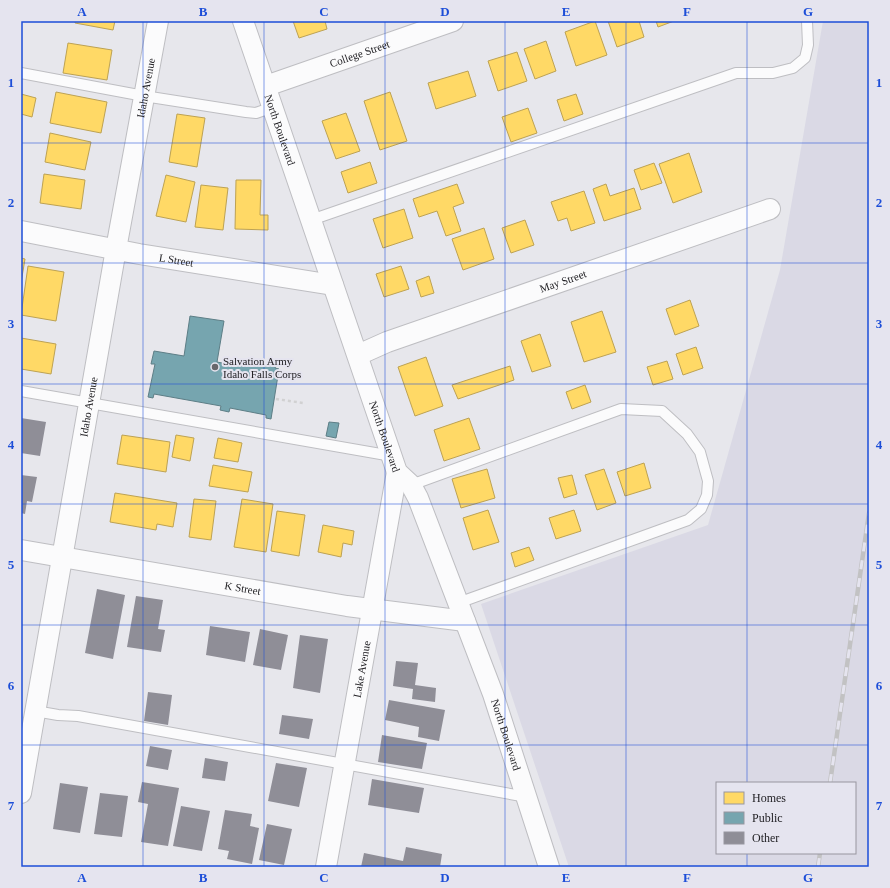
<svg xmlns="http://www.w3.org/2000/svg" width="890" height="888" font-family="Georgia,serif">
	<style>
		.built { fill: #dad9e5; fill-rule: evenodd }
		.homes { fill: #ffd966; stroke: #bda253 }
		.public { fill: #76a5af; stroke: #5d7e86 }
		.building { fill: #8f8e97 }
		.lines { fill: none; stroke-linecap: round; stroke-linejoin: round }
		.service-casing { stroke: #bebec2; stroke-width: 12 }
		.minor-casing { stroke: #bebec2; stroke-width: 22 }
		.path { stroke: #d1d1d2; stroke-width: 2.5; stroke-dasharray: 3 3; stroke-linecap: butt }
		.service { stroke: #fbfbfc; stroke-width: 10 }
		.minor { stroke: #fbfbfc; stroke-width: 20 }
		.rail-casing { stroke: #c2c2c3; stroke-width: 4.5 }
		.rail { stroke: #e5e4ef; stroke-width: 3; stroke-dasharray: 9; stroke-linecap: butt }
		.grid { fill: none; stroke: #1d4ed8; stroke-width: 1; stroke-opacity: 0.55 }
		.poi-dot { fill: #68676b; stroke: #e5e4ef; stroke-width: 1.5 }
		.labels { text-anchor: middle; stroke-width: 4; stroke-linejoin: round; paint-order: stroke }
		.street-label { font-size: 11px; fill: #232226; stroke: #e5e4ef }
		.poi-label { font-size: 11px; fill: #232226; stroke: #e5e4ef; text-anchor: start }
		.neatline { fill: none; stroke: #1d4ed8; stroke-width: 1.5 }
		.grid-label { font-size: 13px; text-anchor: middle; font-weight: bold; fill: #1d4ed8 }
	</style>
	<rect width="100%" height="100%" fill="#e7e7ec"/>
	<path class="built" d="M 823,21 L 869,21 L 869,867 L 569,867 L 481,604 L 708,525 L 780,270 ZM 717,783 L 855,783 L 855,853 L 717,853 Z"/>
	<path class="homes" d="M 75,21 L 115,21 L 113,30 L 75,23 Z
		M 293,21 L 325,21 L 327,29 L 299,38 Z
		M 595,21 L 607,55 L 576,66 L 565,32 Z
		M 608,21 L 639,21 L 644,37 L 617,47 Z
		M 656,21 L 674,21 L 658,27 Z
		M 546,41 L 556,71 L 535,79 L 524,49 Z
		M 68,43 L 112,50 L 107,80 L 63,73 Z
		M 517,52 L 527,81 L 498,91 L 488,61 Z
		M 468,71 L 476,96 L 436,109 L 428,83 Z
		M 56,92 L 107,102 L 101,133 L 50,123 Z
		M 390,92 L 407,141 L 380,150 L 364,101 Z
		M 21,94 L 36,98 L 32,117 L 21,114 Z
		M 576,94 L 583,114 L 564,121 L 557,100 Z
		M 528,108 L 537,133 L 511,142 L 502,117 Z
		M 346,113 L 360,151 L 336,159 L 322,121 Z
		M 177,114 L 205,118 L 197,167 L 169,162 Z
		M 50,133 L 91,142 L 85,170 L 45,162 Z
		M 689,153 L 702,192 L 673,203 L 659,164 Z
		M 370,162 L 377,183 L 348,193 L 341,172 Z
		M 654,163 L 662,183 L 641,190 L 634,170 Z
		M 44,174 L 85,180 L 81,209 L 40,203 Z
		M 166,175 L 195,182 L 186,222 L 156,216 Z
		M 236,180 L 261,180 L 260,215 L 268,215 L 268,230 L 235,229 Z
		M 457,184 L 464,203 L 453,207 L 461,231 L 446,236 L 437,211 L 419,217 L 413,199 Z
		M 606,184 L 610,196 L 634,188 L 641,209 L 604,221 L 593,189 Z
		M 201,185 L 228,188 L 223,230 L 195,227 Z
		M 584,191 L 595,223 L 571,231 L 567,218 L 558,221 L 551,202 Z
		M 404,209 L 413,238 L 383,248 L 373,219 Z
		M 525,220 L 534,245 L 511,253 L 502,228 Z
		M 484,228 L 494,259 L 463,270 L 452,239 Z
		M 21,258 L 25,259 L 21,283 Z
		M 28,266 L 64,272 L 56,321 L 21,315 Z
		M 401,266 L 409,289 L 384,297 L 376,274 Z
		M 429,276 L 434,293 L 421,297 L 416,281 Z
		M 690,300 L 699,326 L 675,335 L 666,309 Z
		M 602,311 L 616,352 L 584,362 L 571,322 Z
		M 540,334 L 551,366 L 532,372 L 521,341 Z
		M 21,338 L 56,344 L 51,374 L 21,369 Z
		M 696,347 L 703,368 L 683,375 L 676,354 Z
		M 426,357 L 443,406 L 415,416 L 398,367 Z
		M 667,361 L 673,379 L 653,385 L 647,367 Z
		M 510,366 L 514,380 L 458,399 L 452,385 Z
		M 585,385 L 591,402 L 572,409 L 566,392 Z
		M 469,418 L 480,449 L 444,461 L 434,430 Z
		M 122,435 L 170,442 L 166,472 L 117,464 Z
		M 176,435 L 194,438 L 190,461 L 172,457 Z
		M 218,438 L 242,443 L 238,462 L 214,458 Z
		M 644,463 L 651,488 L 625,496 L 617,472 Z
		M 213,465 L 252,472 L 248,492 L 209,486 Z
		M 487,469 L 495,498 L 461,508 L 452,479 Z
		M 604,469 L 616,503 L 597,510 L 585,475 Z
		M 572,475 L 577,494 L 564,498 L 558,478 Z
		M 115,493 L 177,503 L 173,527 L 157,524 L 156,530 L 110,522 Z
		M 194,499 L 216,501 L 211,540 L 189,537 Z
		M 242,499 L 273,504 L 266,552 L 234,547 Z
		M 488,510 L 499,542 L 473,550 L 463,518 Z
		M 574,510 L 581,531 L 556,539 L 549,518 Z
		M 277,511 L 305,515 L 299,556 L 271,551 Z
		M 323,525 L 354,531 L 352,545 L 343,543 L 341,557 L 318,552 Z
		M 529,547 L 534,560 L 515,567 L 511,553 Z"/>
	<path class="public" d="M 190,316 L 224,321 L 217,362 L 232,365 L 232,360 L 267,366 L 267,364 L 276,365 L 275,368 L 279,369 L 271,419 L 266,418 L 266,415 L 230,408 L 229,412 L 220,410 L 221,406 L 154,394 L 153,398 L 148,397 L 155,364 L 151,364 L 154,351 L 184,356 Z
		M 329,422 L 339,423 L 336,438 L 326,436 Z"/>
	<path class="building" d="M 21,418 L 46,422 L 40,456 L 21,453 Z
		M 21,475 L 37,477 L 32,502 L 27,501 L 25,514 L 21,513 Z
		M 97,589 L 125,595 L 113,659 L 85,653 Z
		M 136,596 L 163,600 L 158,629 L 165,630 L 161,652 L 127,647 Z
		M 210,626 L 250,632 L 245,662 L 206,655 Z
		M 260,629 L 288,635 L 281,670 L 253,665 Z
		M 300,635 L 328,639 L 320,693 L 293,688 Z
		M 396,661 L 418,663 L 415,685 L 436,688 L 435,702 L 412,699 L 413,689 L 393,686 Z
		M 148,692 L 172,695 L 168,725 L 144,721 Z
		M 389,700 L 445,710 L 439,741 L 418,737 L 419,727 L 385,720 Z
		M 282,715 L 313,719 L 309,739 L 279,734 Z
		M 382,735 L 427,743 L 422,769 L 378,762 Z
		M 150,746 L 172,750 L 168,770 L 146,766 Z
		M 205,758 L 228,762 L 225,781 L 202,778 Z
		M 276,763 L 307,768 L 299,807 L 268,801 Z
		M 372,779 L 424,788 L 419,813 L 368,805 Z
		M 142,782 L 179,788 L 168,846 L 141,842 L 148,804 L 138,802 Z
		M 60,783 L 88,787 L 80,833 L 53,829 Z
		M 100,793 L 128,796 L 122,837 L 94,834 Z
		M 181,806 L 210,811 L 202,851 L 173,846 Z
		M 225,810 L 252,814 L 250,826 L 259,828 L 252,864 L 227,859 L 229,851 L 218,849 Z
		M 267,824 L 292,829 L 284,865 L 259,860 Z
		M 406,847 L 442,854 L 440,867 L 361,867 L 364,853 L 403,861 Z"/>
	<g class="lines">
		<defs>
			<path id="service" d="M 21,73 L 144,96 L 246,112 L 256,113 L 273,107
				M 311,220 L 736,73 L 773,73 L 793,68 L 805,58 L 808,45 L 807,21
				M 21,391 L 392,456
				M 411,485 L 621,409 L 662,411 L 687,434 L 700,452 L 708,481 L 707,495 L 701,509 L 688,520 L 458,603
				M 35,711 L 58,715 L 78,716 L 527,797"/>
			<g id="minor">
				<path id="s1" d="M 243,21 L 397,472 L 411,485 L 418,498 L 493,694 L 549,867"/>
				<path id="s2" d="M 266,86 L 453,21"/>
				<path id="s3" d="M 21,231 L 139,254 L 333,285"/>
				<path id="s4" d="M 358,355 L 387,342 L 770,209"/>
				<path id="s5" d="M 21,550 L 347,606 L 465,621"/>
				<path id="s6" d="M 21,793 L 116,249 L 158,21"/>
				<path id="s7" d="M 326,867 L 397,472"/>
			</g>
		</defs>
		<use href="#service" class="service-casing"/>
		<use href="#minor" class="minor-casing"/>
		<path class="path" d="M 276,399 L 303,403"/>
		<use href="#service" class="service"/>
		<use href="#minor" class="minor"/>
		<defs>
			<path id="rail" d="M 830,783 L 869,513
				M 818,867 L 820,853"/>
		</defs>
		<use href="#rail" class="rail-casing"/>
		<use href="#rail" class="rail"/>
	</g>
	<path class="grid" d="M 143,21 L 143,867M 264,21 L 264,867M 385,21 L 385,867M 505,21 L 505,867M 626,21 L 626,867M 747,21 L 747,783M 21,143 L 869,143M 21,263 L 869,263M 21,384 L 869,384M 21,504 L 869,504M 21,625 L 869,625M 21,745 L 869,745M 747,853 L 747,867"/>
	<circle class="poi-dot" cx="215" cy="367" r="4"/>
	<g class="labels">
		<g class="street-label">
			<text dy="4" stroke="none"><textPath href="#s2" startOffset="99">College Street</textPath></text>
			<text dy="4" stroke="none"><textPath href="#s6" startOffset="716">Idaho Avenue</textPath></text>
			<text dy="4" stroke="none"><textPath href="#s1" startOffset="115">North Boulevard</textPath></text>
			<text dy="4" stroke="none"><textPath href="#s3" startOffset="158">L Street</textPath></text>
			<text dy="4" stroke="none"><textPath href="#s4" startOffset="218">May Street</textPath></text>
			<text dy="4" stroke="none"><textPath href="#s6" startOffset="392">Idaho Avenue</textPath></text>
			<text dy="4" stroke="none"><textPath href="#s1" startOffset="439">North Boulevard</textPath></text>
			<text dy="4" stroke="none"><textPath href="#s5" startOffset="225">K Street</textPath></text>
			<text dy="4" stroke="none"><textPath href="#s7" startOffset="201">Lake Avenue</textPath></text>
			<text dy="4" stroke="none"><textPath href="#s1" startOffset="763">North Boulevard</textPath></text>
		</g>
		<g class="poi-label">
			<text x="223" y="365">Salvation Army<tspan x="223" dy="13">Idaho Falls Corps</tspan></text>
		</g>
	</g>
	<rect width="890" height="888" fill="none" stroke="#e5e4ef" stroke-width="44"/>
	<rect x="716" y="782" width="140" height="72" fill="#e5e4ef" stroke="#97969f"/>
	<rect x="724" y="792" width="20" height="12" fill="#ffd966" stroke="#97969f"/>
	<text x="752" y="802" font-size="12" fill="#232226">Homes</text>
	<rect x="724" y="812" width="20" height="12" fill="#76a5af" stroke="#97969f"/>
	<text x="752" y="822" font-size="12" fill="#232226">Public</text>
	<rect x="724" y="832" width="20" height="12" fill="#8f8e97" stroke="#97969f"/>
	<text x="752" y="842" font-size="12" fill="#232226">Other</text>
	<rect x="22" y="22" width="846" height="844" class="neatline"/>
	<g class="grid-label">
		<text x="82" y="16">A</text>
		<text x="203" y="16">B</text>
		<text x="324" y="16">C</text>
		<text x="445" y="16">D</text>
		<text x="566" y="16">E</text>
		<text x="687" y="16">F</text>
		<text x="808" y="16">G</text>
		<text x="11" y="87">1</text>
		<text x="879" y="87">1</text>
		<text x="11" y="207">2</text>
		<text x="879" y="207">2</text>
		<text x="11" y="328">3</text>
		<text x="879" y="328">3</text>
		<text x="11" y="449">4</text>
		<text x="879" y="449">4</text>
		<text x="11" y="569">5</text>
		<text x="879" y="569">5</text>
		<text x="11" y="690">6</text>
		<text x="879" y="690">6</text>
		<text x="11" y="810">7</text>
		<text x="879" y="810">7</text>
		<text x="82" y="882">A</text>
		<text x="203" y="882">B</text>
		<text x="324" y="882">C</text>
		<text x="445" y="882">D</text>
		<text x="566" y="882">E</text>
		<text x="687" y="882">F</text>
		<text x="808" y="882">G</text>
	</g>
</svg>
